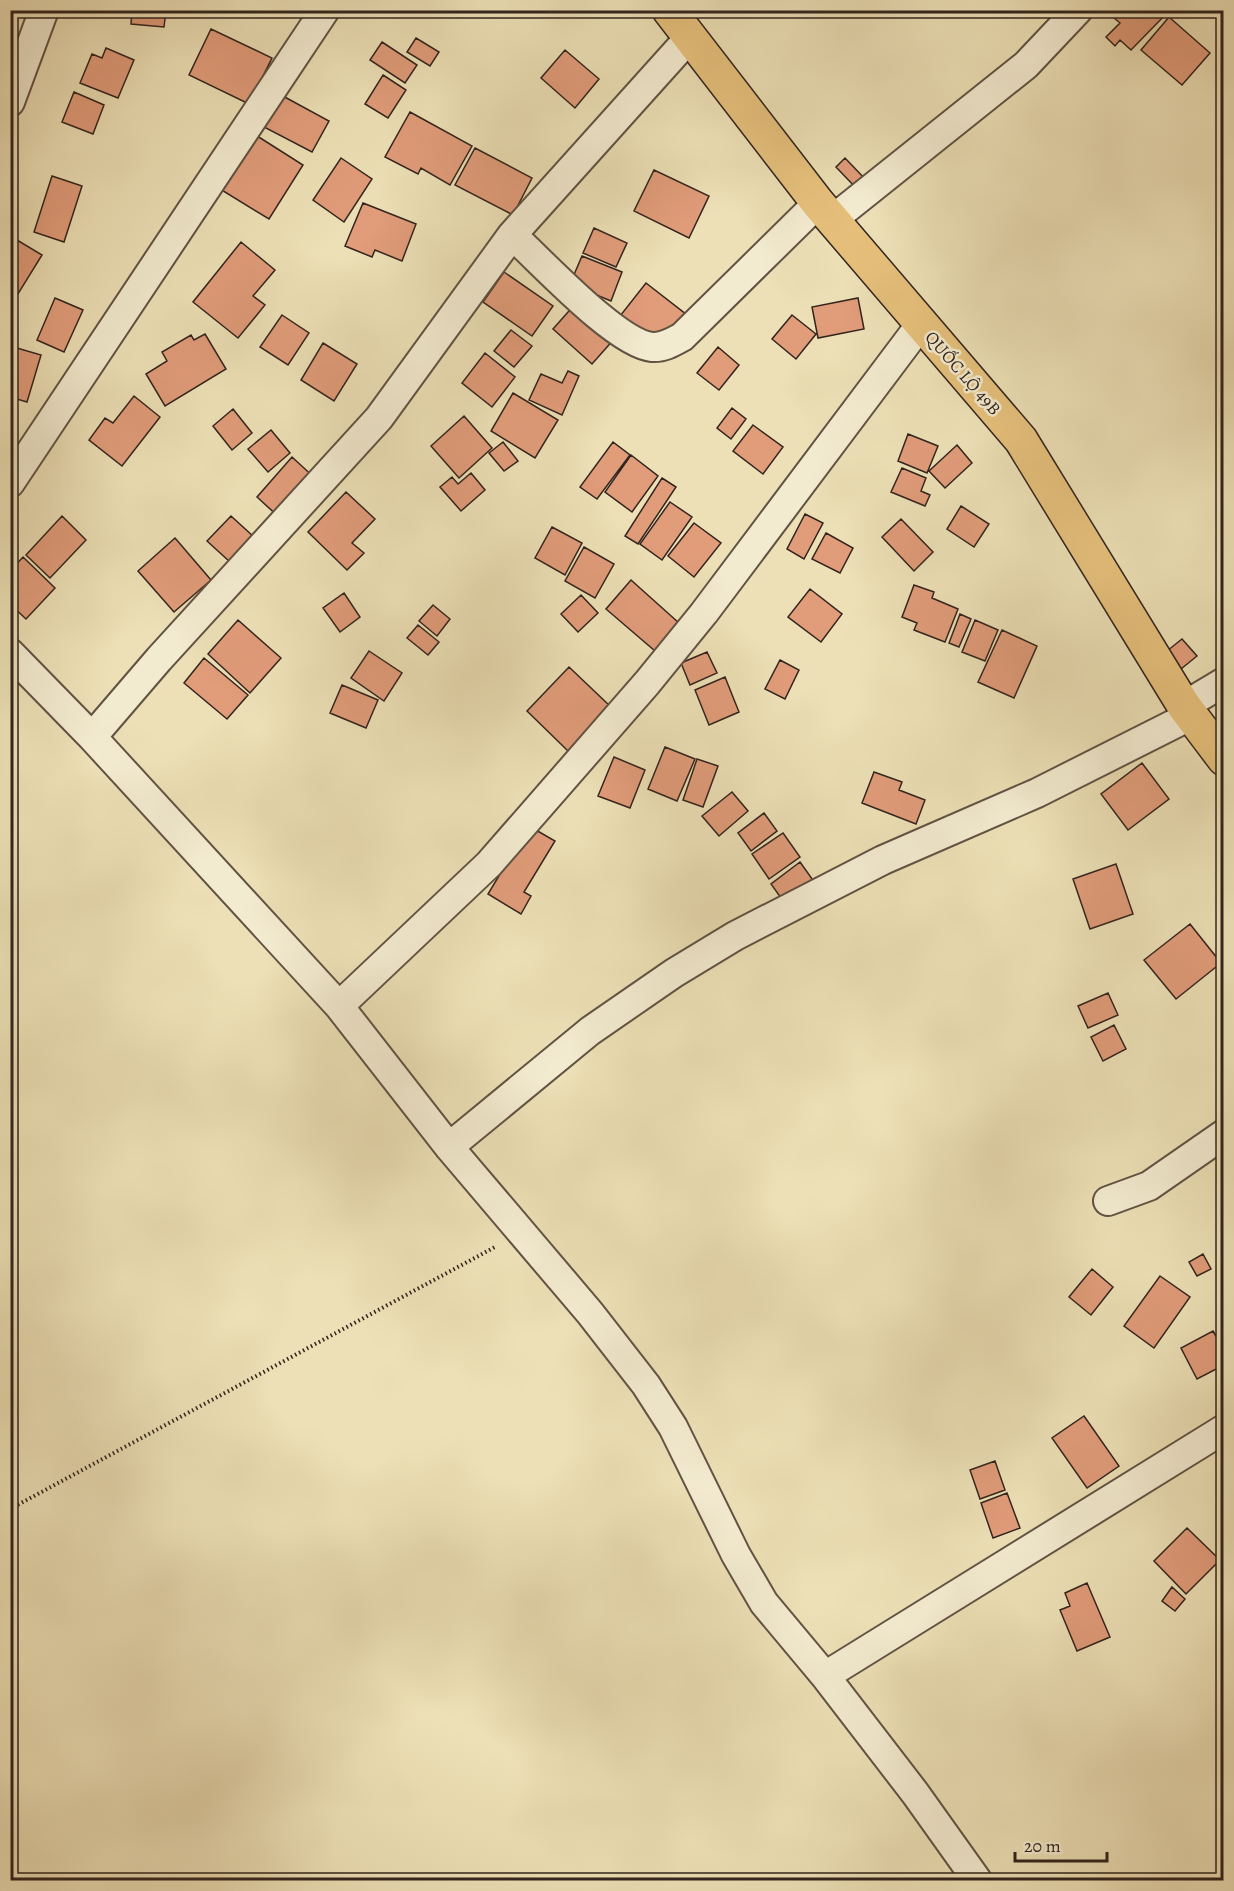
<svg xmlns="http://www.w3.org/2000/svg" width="1234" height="1891" font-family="Alegreya,serif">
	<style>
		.building { fill: #e19c7a; stroke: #32241e; stroke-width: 1.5 }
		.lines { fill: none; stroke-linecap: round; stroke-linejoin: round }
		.minor-casing { stroke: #615344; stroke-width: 32 }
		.primary-casing { stroke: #32241e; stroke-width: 36 }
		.path { stroke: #32241e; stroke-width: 4; stroke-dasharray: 1.5 3; stroke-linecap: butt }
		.minor { stroke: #f3ebd0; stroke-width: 28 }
		.primary { stroke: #e6c07b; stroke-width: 33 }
		.labels { text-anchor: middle; stroke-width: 5; stroke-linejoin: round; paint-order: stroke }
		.street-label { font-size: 18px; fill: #32241e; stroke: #f3ebd0 }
	</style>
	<rect width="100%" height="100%" fill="#ede0b6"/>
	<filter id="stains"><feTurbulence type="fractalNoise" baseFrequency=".00333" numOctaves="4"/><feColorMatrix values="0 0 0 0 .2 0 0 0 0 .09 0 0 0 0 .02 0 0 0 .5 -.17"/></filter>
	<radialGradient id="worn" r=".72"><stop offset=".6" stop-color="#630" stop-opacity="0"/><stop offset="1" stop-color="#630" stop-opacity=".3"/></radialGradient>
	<path class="building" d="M 132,10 L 166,10 L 164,27 L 131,24 Z
		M 273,10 L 286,10 L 284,16 Z
		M 1121,10 L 1164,10 L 1167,13 L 1131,50 L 1120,40 L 1115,46 L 1106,37 L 1120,23 L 1114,18 Z
		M 1169,17 L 1210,53 L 1182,85 L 1141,50 Z
		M 211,29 L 272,58 L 249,104 L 189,75 Z
		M 416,38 L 439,52 L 430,66 L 407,52 Z
		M 382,42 L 417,65 L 405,83 L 370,60 Z
		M 106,48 L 134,60 L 118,98 L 80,83 L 92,54 L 102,58 Z
		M 565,50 L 599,79 L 575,108 L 541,78 Z
		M 383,75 L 406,90 L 388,118 L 365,104 Z
		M 74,92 L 104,105 L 93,134 L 62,122 Z
		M 281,95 L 329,121 L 312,152 L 264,127 Z
		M 410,112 L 472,146 L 450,185 L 421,168 L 418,174 L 385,157 Z
		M 254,134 L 303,165 L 269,219 L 220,189 Z
		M 475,148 L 532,178 L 513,215 L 455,185 Z
		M 341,158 L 372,179 L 344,222 L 313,200 Z
		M 845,158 L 867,181 L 858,190 L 836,167 Z
		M 654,170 L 709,196 L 689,238 L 634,211 Z
		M 52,176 L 82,186 L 64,242 L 34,232 Z
		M 363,203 L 416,224 L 402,261 L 375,250 L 372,257 L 345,246 Z
		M 594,228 L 627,243 L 616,267 L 583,253 Z
		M 12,237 L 42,255 L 13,302 L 10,300 Z
		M 241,242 L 275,270 L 253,296 L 265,305 L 238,338 L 193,302 Z
		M 582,256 L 622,272 L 611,301 L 570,284 Z
		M 504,272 L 553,306 L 532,336 L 483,302 Z
		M 646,283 L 687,315 L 662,348 L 620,316 Z
		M 55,298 L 83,310 L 64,352 L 37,340 Z
		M 858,298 L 864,329 L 818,338 L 812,307 Z
		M 576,303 L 615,338 L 592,364 L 553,329 Z
		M 282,315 L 309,333 L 288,365 L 260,347 Z
		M 792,315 L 816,334 L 796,359 L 772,339 Z
		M 511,330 L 532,346 L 514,367 L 494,351 Z
		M 205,334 L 226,369 L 165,406 L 146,374 L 167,361 L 162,352 L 191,335 L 194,340 Z
		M 323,343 L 357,364 L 334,401 L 301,380 Z
		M 10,346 L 41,355 L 27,402 L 10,397 Z
		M 718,347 L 739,365 L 719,390 L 697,373 Z
		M 485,353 L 515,377 L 492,407 L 462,383 Z
		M 568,371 L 579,376 L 562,415 L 529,400 L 541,374 L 562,383 Z
		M 513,393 L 558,420 L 535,458 L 491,431 Z
		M 134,396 L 160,417 L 122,466 L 89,440 L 105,418 L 113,423 Z
		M 732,408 L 746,419 L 731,439 L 717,428 Z
		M 233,409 L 252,433 L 232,450 L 213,426 Z
		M 464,416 L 492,448 L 459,478 L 431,446 Z
		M 753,425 L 783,447 L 763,474 L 733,451 Z
		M 271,430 L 290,453 L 268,472 L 248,449 Z
		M 908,434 L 938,446 L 927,473 L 898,461 Z
		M 503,442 L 518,461 L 504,471 L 489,453 Z
		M 613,442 L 630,455 L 597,499 L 580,487 Z
		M 957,445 L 972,463 L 945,488 L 929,471 Z
		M 631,455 L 658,476 L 632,512 L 605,492 Z
		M 292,457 L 317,480 L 281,519 L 257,497 Z
		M 902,468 L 926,478 L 921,491 L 930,495 L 925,506 L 891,492 Z
		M 471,473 L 485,490 L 461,511 L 440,487 L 452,477 L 458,484 Z
		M 662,478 L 676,487 L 638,544 L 625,536 Z
		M 346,492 L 375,519 L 352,543 L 364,553 L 347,570 L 308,532 Z
		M 670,502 L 692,517 L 662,560 L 640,544 Z
		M 961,506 L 989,524 L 974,547 L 947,529 Z
		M 805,514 L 823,523 L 804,559 L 787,549 Z
		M 62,516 L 86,540 L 50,578 L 26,555 Z
		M 231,516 L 254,537 L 230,562 L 207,541 Z
		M 901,519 L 933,552 L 914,571 L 882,537 Z
		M 694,523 L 721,543 L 694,577 L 668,556 Z
		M 552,527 L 582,543 L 565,575 L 535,558 Z
		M 826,533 L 853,548 L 840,573 L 812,559 Z
		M 175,538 L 211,580 L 174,612 L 138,571 Z
		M 584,547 L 614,564 L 595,598 L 565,581 Z
		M 23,557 L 55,588 L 26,619 L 10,604 L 10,571 Z
		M 631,580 L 679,623 L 655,651 L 606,609 Z
		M 914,585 L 934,592 L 932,598 L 958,609 L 945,642 L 914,630 L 917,623 L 902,617 Z
		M 810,589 L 842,614 L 821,642 L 788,617 Z
		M 344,593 L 360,617 L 340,632 L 323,608 Z
		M 581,595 L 598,613 L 578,632 L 561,614 Z
		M 433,605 L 450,619 L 437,636 L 419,621 Z
		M 960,614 L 971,619 L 959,647 L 949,643 Z
		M 238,620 L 281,658 L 250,693 L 208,654 Z
		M 975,620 L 998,630 L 985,661 L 962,652 Z
		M 418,625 L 439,642 L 428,655 L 407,638 Z
		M 1002,630 L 1037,646 L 1014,698 L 978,682 Z
		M 1182,639 L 1197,656 L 1181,669 L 1167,651 Z
		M 369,651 L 402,673 L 384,701 L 351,678 Z
		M 707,652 L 717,673 L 690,685 L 681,663 Z
		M 204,658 L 248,695 L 227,719 L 184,683 Z
		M 780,660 L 799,670 L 785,699 L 765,689 Z
		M 569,667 L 611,707 L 568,751 L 527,711 Z
		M 725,677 L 739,712 L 709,725 L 695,690 Z
		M 342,685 L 378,700 L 366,728 L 330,713 Z
		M 665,747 L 695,759 L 677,801 L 648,789 Z
		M 614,757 L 645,770 L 630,808 L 598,796 Z
		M 697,759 L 718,766 L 703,807 L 683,800 Z
		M 1142,763 L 1169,799 L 1128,830 L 1101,794 Z
		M 874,772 L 902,782 L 899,790 L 925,800 L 916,824 L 862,803 Z
		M 732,792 L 748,811 L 719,836 L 702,816 Z
		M 764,813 L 777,831 L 751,851 L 738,833 Z
		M 529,826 L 555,841 L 524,892 L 531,896 L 521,914 L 488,894 Z
		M 783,833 L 800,857 L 769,879 L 752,854 Z
		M 800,862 L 815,883 L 786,905 L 771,884 Z
		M 1116,864 L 1133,914 L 1090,929 L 1073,879 Z
		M 1190,924 L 1221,963 L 1176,999 L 1144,960 Z
		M 1108,993 L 1118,1015 L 1088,1028 L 1078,1006 Z
		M 1114,1025 L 1126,1049 L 1103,1061 L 1091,1037 Z
		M 1203,1254 L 1211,1269 L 1197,1276 L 1189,1262 Z
		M 1092,1269 L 1113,1287 L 1091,1315 L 1069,1297 Z
		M 1160,1276 L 1190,1297 L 1154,1348 L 1124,1326 Z
		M 1213,1331 L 1224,1350 L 1224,1365 L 1197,1379 L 1181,1348 Z
		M 1084,1416 L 1119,1466 L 1087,1488 L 1052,1438 Z
		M 995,1461 L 1005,1490 L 980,1499 L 970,1470 Z
		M 1007,1493 L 1020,1528 L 993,1538 L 981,1503 Z
		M 1187,1528 L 1220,1560 L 1186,1594 L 1154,1561 Z
		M 1087,1583 L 1110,1637 L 1077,1651 L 1060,1610 L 1070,1606 L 1065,1593 Z
		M 1172,1587 L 1185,1599 L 1175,1611 L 1162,1601 Z"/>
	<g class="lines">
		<defs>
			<path id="minor" d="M 10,102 L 44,10
				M 832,220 L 1026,65 L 1078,10
				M 512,235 C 541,261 617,344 652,347 C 663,348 673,342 682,337 L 818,203
				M 10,483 L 325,10
				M 10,653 L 92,737 L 339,1006 L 449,1147 L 590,1313 L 646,1385 L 673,1427 L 736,1555 L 764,1603 L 825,1676 L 915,1793 L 977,1880
				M 1184,706 L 1224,682
				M 92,737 L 159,659 L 379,418 L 512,235 L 690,37
				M 339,1006 L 489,864 L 647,683 L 704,613 L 921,324
				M 449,1147 L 590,1031 L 674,973 L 735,936 L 883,860 L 1037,793 L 1190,716
				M 1108,1201 L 1149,1186 L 1224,1134
				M 825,1676 L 1224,1429"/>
			<path id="primary" d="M 669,10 L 818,203 L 1021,440 L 1184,706 L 1224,759"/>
		</defs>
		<use href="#minor" class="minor-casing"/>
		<use href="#primary" class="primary-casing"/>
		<path class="path" d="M 10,1509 L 495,1247"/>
		<use href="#minor" class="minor"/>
		<use href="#primary" class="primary"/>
	</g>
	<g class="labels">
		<g class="street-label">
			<text transform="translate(963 373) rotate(49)" y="6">QUỐC LỘ 49B</text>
		</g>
	</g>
	<rect width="1234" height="1891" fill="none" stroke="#ede0b6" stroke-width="36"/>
	<rect x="12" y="12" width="1210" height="1867" fill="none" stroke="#32241e" stroke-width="3"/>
	<rect x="18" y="18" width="1198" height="1855" fill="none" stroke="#32241e" stroke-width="1.5"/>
	<path d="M1015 1852v9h92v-9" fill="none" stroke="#32241e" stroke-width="3"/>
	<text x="1024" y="1852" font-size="18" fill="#32241e" stroke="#f3ebd0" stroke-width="4.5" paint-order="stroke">20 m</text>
	<rect width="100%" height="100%" filter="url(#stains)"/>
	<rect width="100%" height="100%" fill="url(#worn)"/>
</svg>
